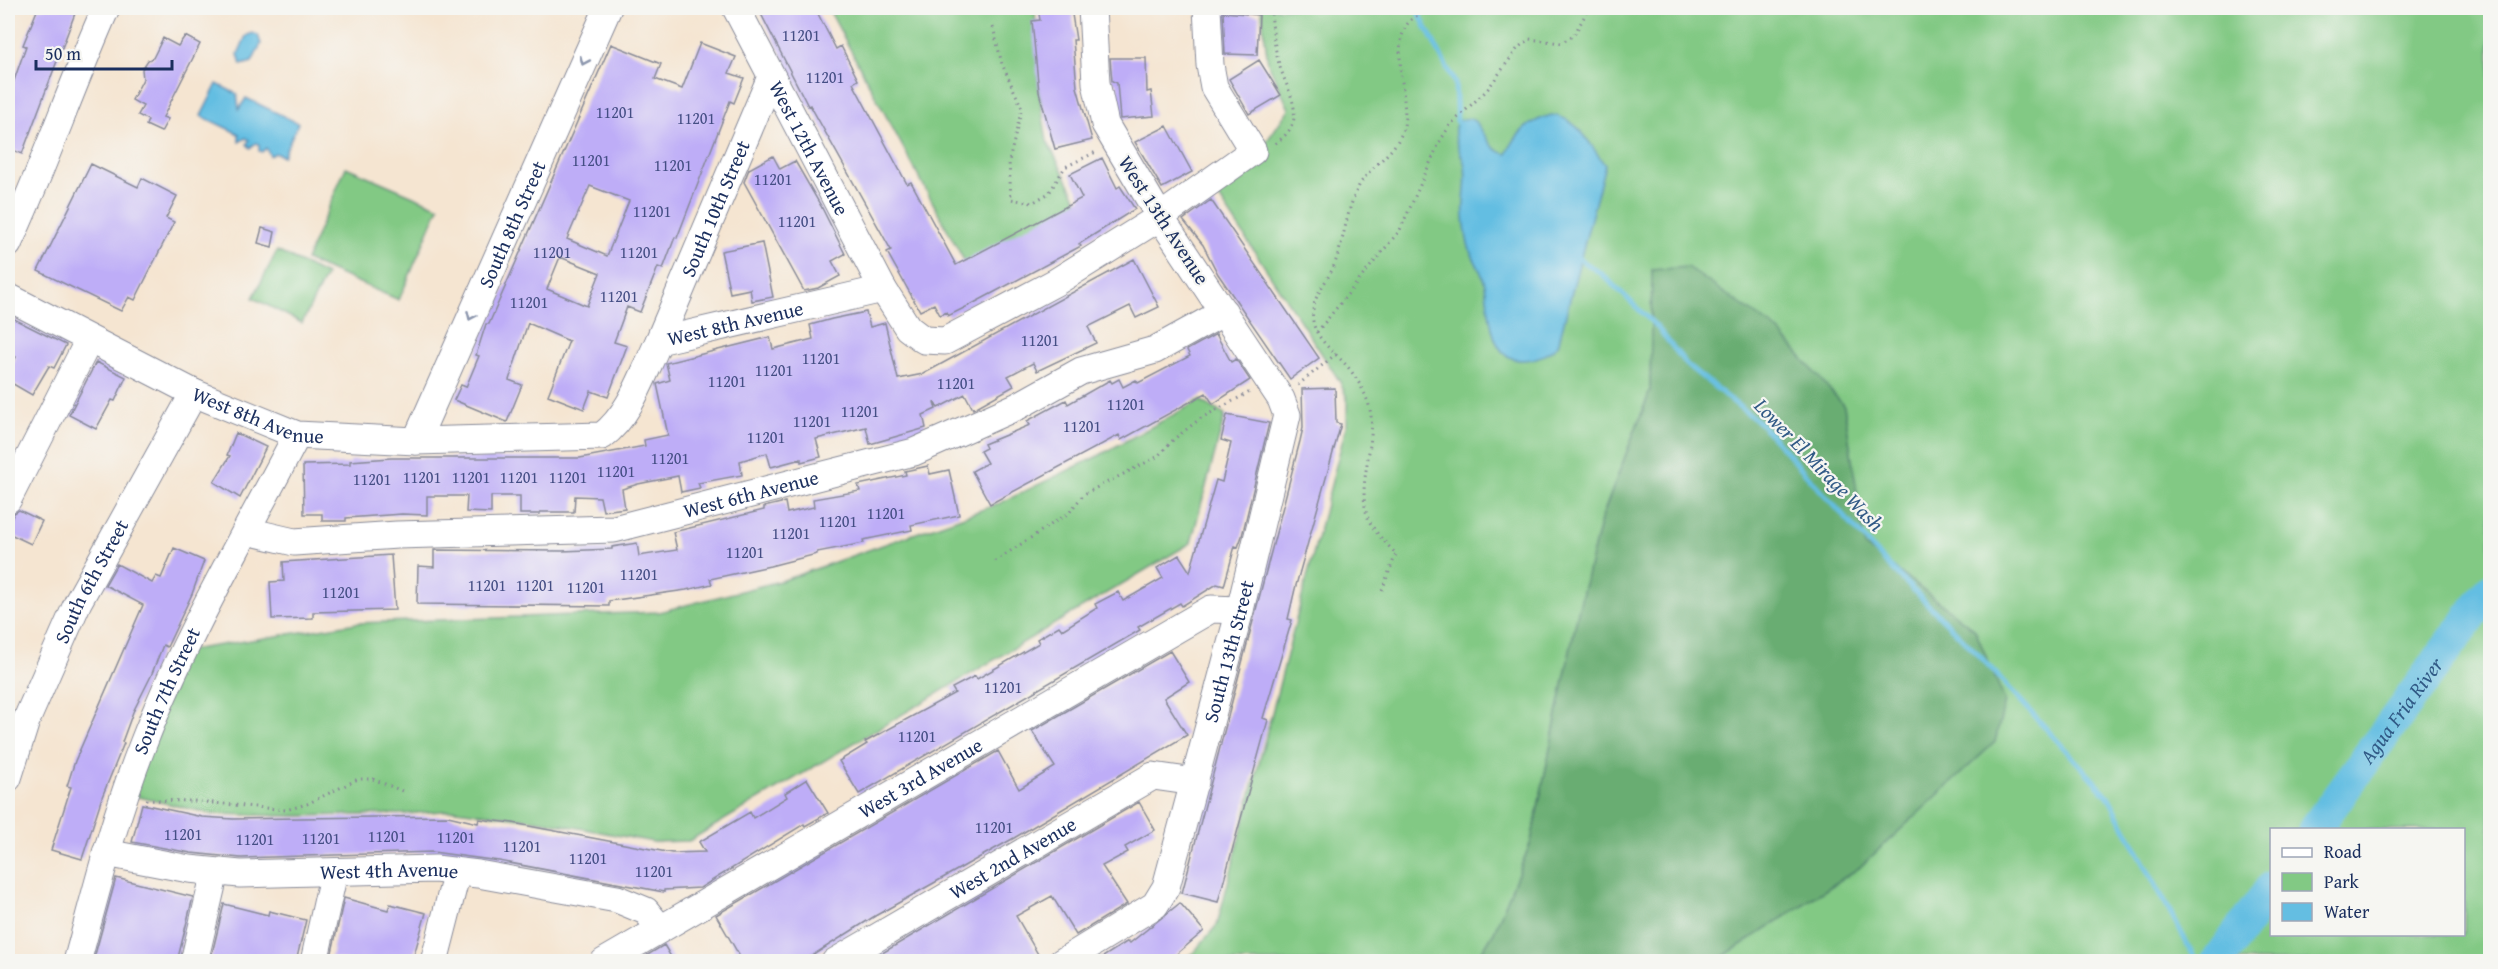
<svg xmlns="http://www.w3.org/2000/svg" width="2498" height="969" font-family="'Gentium Book Plus',serif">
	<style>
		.green { fill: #82c984; stroke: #4e7c71; stroke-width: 1.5; fill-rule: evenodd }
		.forest { fill: #69ad72; stroke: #426e68; stroke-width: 1.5 }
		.water { fill: #64bee2; stroke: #4076a0; stroke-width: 1.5 }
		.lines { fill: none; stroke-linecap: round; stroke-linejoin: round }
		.stream { stroke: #64bee2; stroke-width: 5 }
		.river { stroke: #64bee2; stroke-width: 33 }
		.building { fill: #beadf7; fill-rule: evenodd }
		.minor-casing { stroke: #888a98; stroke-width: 29 }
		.path { stroke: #888a98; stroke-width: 3; stroke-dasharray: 1.5 4.5; stroke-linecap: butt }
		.minor { stroke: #fff; stroke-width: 27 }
		.oneway { stroke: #8d97ae }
		.labels { text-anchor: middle; stroke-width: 4.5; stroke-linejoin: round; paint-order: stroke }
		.number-label { font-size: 16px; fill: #444e84 }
		.street-label { font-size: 20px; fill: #1b2f5e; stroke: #f6f6f2 }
		.water-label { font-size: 21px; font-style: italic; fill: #315a86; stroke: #f6f6f2 }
	</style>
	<rect width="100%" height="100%" fill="#f6f6f2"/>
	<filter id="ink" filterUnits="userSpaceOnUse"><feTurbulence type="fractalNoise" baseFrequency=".0167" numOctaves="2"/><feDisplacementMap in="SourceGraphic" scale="12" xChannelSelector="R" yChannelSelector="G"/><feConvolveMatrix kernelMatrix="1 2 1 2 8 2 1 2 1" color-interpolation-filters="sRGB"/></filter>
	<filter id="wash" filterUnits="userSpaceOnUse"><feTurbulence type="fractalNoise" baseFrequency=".008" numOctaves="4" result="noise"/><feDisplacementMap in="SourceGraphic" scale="24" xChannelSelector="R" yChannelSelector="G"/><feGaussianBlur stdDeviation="1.35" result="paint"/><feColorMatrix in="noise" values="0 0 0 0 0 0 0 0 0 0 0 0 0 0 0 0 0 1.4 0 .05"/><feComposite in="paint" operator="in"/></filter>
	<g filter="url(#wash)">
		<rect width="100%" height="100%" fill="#f5e5d1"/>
		<path class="green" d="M 828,8 L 1035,8 L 1039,92 L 1047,141 L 1078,201 L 968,268 Z
			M 1261,8 L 2490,8 L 2490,961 L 1716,961 L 1859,868 L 1994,742 L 1975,630 L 1865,546 L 1844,406 L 1652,270 L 1650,391 L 1601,520 L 1578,612 L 1531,842 L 1494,932 L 1476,961 L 1179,962 L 1194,952 L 1217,925 L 1347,423 L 1347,398 L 1339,380 L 1214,190 L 1262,148 L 1289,109 L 1268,63 ZM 2272,830 L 2464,830 L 2464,934 L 2272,934 Z
			M 346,167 L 439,207 L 399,300 L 306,260 Z
			M 277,251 L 326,275 L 302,323 L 253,298 Z
			M 1200,400 L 1225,415 L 1191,543 L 689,841 L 653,842 L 542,821 L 456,810 L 405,814 L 292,816 L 211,814 L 126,794 L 184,651 L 357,623 L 659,612 L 784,580 L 998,504 L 1100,455 Z"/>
		<path class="forest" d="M 1687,267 L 1779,331 L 1844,406 L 1865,546 L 1975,630 L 2005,701 L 1995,742 L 1859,868 L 1716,961 L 1476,961 L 1494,932 L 1531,842 L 1578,612 L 1601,520 L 1650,391 L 1652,270 Z"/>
		<path class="water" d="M 252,33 L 258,35 L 261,44 L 252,62 L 241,65 L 238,54 L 246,36 Z
			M 217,84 L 237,94 L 239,109 L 246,98 L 298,123 L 283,156 L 275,153 L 270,156 L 266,148 L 262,152 L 259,151 L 259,145 L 256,143 L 250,148 L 247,144 L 249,140 L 246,138 L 239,142 L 239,134 L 201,116 Z
			M 1552,115 C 1580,119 1589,144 1605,165 L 1558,345 C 1549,354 1538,359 1525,360 C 1486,362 1491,307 1484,281 C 1480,267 1475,263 1471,252 C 1466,242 1465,227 1464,216 C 1462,197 1469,181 1464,162 C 1460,152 1447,126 1461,120 C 1482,110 1482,150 1507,154 C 1516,133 1529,121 1552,115 Z"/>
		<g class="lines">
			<path class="stream" d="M 1416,8 L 1455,83 L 1457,122 L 1461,127
				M 1575,256 L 1602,274 L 1657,327 L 1687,365 L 1761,424 L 1888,565 L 1977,653 L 2108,796 L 2197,962"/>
			<g class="river">
				<path id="s1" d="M 2314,830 L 2490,590"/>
				<path d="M 2217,962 L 2272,887"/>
			</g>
		</g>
		<g id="blocks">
			<path class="building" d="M 38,8 L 77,8 L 22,154 L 8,148 L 8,98 L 26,46 L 23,45 Z
				M 758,8 L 815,8 L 836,49 L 841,46 L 858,80 L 853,83 L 907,184 L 911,182 L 956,265 L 1082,198 L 1070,174 L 1102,158 L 1117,188 L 1120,186 L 1135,209 L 1079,244 L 1081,246 L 972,304 L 948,316 L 947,312 L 940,315 L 934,304 L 920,311 L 887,252 L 891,250 L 810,105 L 808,106 Z
				M 1038,8 L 1071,8 L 1076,40 L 1073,40 L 1077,87 L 1092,140 L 1055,149 L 1039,92 L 1032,21 L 1040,20 Z
				M 1223,12 L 1259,15 L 1257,55 L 1225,54 Z
				M 185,36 L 200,44 L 163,117 L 168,119 L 161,132 L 146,125 L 148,120 L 138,115 L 143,106 L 132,100 L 143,79 L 142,69 L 148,60 L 153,58 L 163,38 L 178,46 Z
				M 700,43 L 736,57 L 729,73 L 744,78 L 734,103 L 730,101 L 677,238 L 675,237 L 663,269 L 658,267 L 640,312 L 627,307 L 614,342 L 627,346 L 608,397 L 591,391 L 584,409 L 548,395 L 569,341 L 528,323 L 509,380 L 522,385 L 507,422 L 454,400 L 461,385 L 466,387 L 479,356 L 476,355 L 486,324 L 489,324 L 611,44 L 661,64 L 655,79 L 682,89 ZM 590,186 L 629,201 L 607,256 L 567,239 ZM 560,257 L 600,273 L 587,306 L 547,289 Z
				M 1110,58 L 1146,58 L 1147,92 L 1151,91 L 1154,116 L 1120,119 L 1117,83 L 1112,81 Z
				M 1259,60 L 1281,95 L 1249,114 L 1229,79 Z
				M 1167,126 L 1192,172 L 1162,188 L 1135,142 Z
				M 773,156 L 780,169 L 795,161 L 821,206 L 845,254 L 832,261 L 840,276 L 818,288 L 804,291 L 744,182 L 749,169 Z
				M 91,164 L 138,187 L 142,178 L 177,196 L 166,218 L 174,222 L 135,300 L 129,297 L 121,311 L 38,271 Z
				M 1211,200 L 1319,358 L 1290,379 L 1218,274 L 1203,245 L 1183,220 Z
				M 262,228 L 275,232 L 272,247 L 258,243 Z
				M 762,243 L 773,297 L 752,301 L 750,289 L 730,293 L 721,251 Z
				M 1134,259 L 1159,307 L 1136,318 L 1130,306 L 1088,327 L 1096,343 L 1037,371 L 1033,363 L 1008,376 L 1014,386 L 973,409 L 965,394 L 938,408 L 934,402 L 936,409 L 923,415 L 926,428 L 870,444 L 866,427 L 816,439 L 821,457 L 801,462 L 801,459 L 771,467 L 767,453 L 740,461 L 742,475 L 698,483 L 700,488 L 681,492 L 678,476 L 638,484 L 622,489 L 625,508 L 603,511 L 600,497 L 575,496 L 574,512 L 540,512 L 540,514 L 520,514 L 520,496 L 491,496 L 491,513 L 466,512 L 467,496 L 427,496 L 427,515 L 402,514 L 346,518 L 346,521 L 322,521 L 322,514 L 304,514 L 303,465 L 350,464 L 350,461 L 391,458 L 580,458 L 645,446 L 644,440 L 668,435 L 657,384 L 670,380 L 666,363 L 770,337 L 773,349 L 813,339 L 810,325 L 832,319 L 866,312 L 870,327 L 885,323 L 898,379 L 923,374 Z
				M 8,316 L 66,345 L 54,368 L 49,366 L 32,395 L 8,381 L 8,372 L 16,357 L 8,353 Z
				M 1216,334 L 1231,362 L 1236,359 L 1250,380 L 1213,404 L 1206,393 L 1121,440 L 1119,435 L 990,504 L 972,471 L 987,463 L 980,451 L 986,448 L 984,444 L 1030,425 L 1027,421 L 1066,400 L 1068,404 L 1110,380 L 1112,383 L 1119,379 L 1123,387 L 1136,380 L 1138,383 L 1190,356 L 1187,350 Z
				M 96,362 L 126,377 L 115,401 L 112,400 L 96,429 L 69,415 Z
				M 1335,388 L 1336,423 L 1341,424 L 1295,589 L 1288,619 L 1292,620 L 1263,718 L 1268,720 L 1218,902 L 1182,893 L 1300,441 L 1303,428 L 1302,389 Z
				M 1227,415 L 1269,423 L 1242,536 L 1238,547 L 1235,546 L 1224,586 L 1217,584 L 1182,606 L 1180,603 L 1138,627 L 1140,630 L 859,794 L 839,761 L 867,744 L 865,742 L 955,693 L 952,688 L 975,676 L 977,679 L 1039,643 L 1037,639 L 1059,626 L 1062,630 L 1097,608 L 1095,604 L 1118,592 L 1123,601 L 1163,578 L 1157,568 L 1179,555 L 1190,572 L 1216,480 L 1222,482 L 1231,443 L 1221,440 Z
				M 236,433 L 266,447 L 240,498 L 214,482 L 230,456 L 227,455 Z
				M 928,466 L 930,474 L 949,470 L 959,515 L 911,525 L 912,530 L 863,540 L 864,543 L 817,552 L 817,554 L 770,566 L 710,579 L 712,584 L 686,590 L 609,601 L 609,606 L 417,604 L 418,566 L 434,567 L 434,550 L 562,551 L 612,549 L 612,547 L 637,543 L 639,556 L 677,550 L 673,532 L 764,510 L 764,507 L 785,502 L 787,513 L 814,507 L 813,499 L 860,491 L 858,485 L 906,475 L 905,471 Z
				M 19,510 L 42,521 L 31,544 L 8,533 L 8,526 L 14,513 Z
				M 174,548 L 204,561 L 192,594 L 167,647 L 163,645 L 151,676 L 133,712 L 122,742 L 124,743 L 102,797 L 82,859 L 51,850 L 71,787 L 67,786 L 75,761 L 143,605 L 105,585 L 117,564 L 152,583 L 156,576 L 161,578 Z
				M 391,555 L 395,610 L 313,612 L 313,618 L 272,619 L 270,582 L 284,581 L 283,562 Z
				M 1170,651 L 1189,682 L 1164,698 L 1187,735 L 1014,838 L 875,916 L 802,962 L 743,962 L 716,915 L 998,751 L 1019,789 L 1024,786 L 1055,767 L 1032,731 Z
				M 807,779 L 828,813 L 805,826 L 804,824 L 700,888 L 664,890 L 664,892 L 499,861 L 433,852 L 241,858 L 191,853 L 132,842 L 142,804 L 202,817 L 233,819 L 448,816 L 478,823 L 479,819 L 513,823 L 672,853 L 705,852 L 699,842 L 750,812 L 753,818 L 787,797 L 785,793 Z
				M 1139,802 L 1155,830 L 1125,847 L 1128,852 L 1102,866 L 1127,904 L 1076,935 L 1052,896 L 1016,916 L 1039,956 L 1029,962 L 867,962 Z
				M 116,878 L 193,897 L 177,962 L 93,962 Z
				M 344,898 L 388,910 L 390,904 L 426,913 L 412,962 L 351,962 L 331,957 Z
				M 1180,903 L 1204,931 L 1167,962 L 1095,962 L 1128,941 L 1130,943 Z
				M 224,904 L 268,915 L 269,911 L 306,920 L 296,962 L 210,962 Z
				M 664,945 L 674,962 L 636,962 Z"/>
		</g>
	</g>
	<g filter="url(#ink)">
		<use href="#blocks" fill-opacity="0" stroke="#888a98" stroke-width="1.5"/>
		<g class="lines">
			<defs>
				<g id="minor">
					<path id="s2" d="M 736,8 L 883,289"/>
					<path d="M 8,244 C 44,167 71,86 106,8"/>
					<path id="s3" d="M 8,297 L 194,393 L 297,435 L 416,441 L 602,436 C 631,414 643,374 659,341 L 883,289 L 908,328 L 924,340 L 945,341 L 1056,282 L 1160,217 L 1253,151 L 1214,87 L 1210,65 L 1207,8"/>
					<path id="s4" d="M 659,341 L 771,77"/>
					<path id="s5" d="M 416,441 L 608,8"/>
					<path d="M 8,499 L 89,340"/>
					<path id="s6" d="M 247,531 L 294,542 L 397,535 L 614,529 L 914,452 L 1018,406 L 1081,371 L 1155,350 L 1224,312"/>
					<path id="s7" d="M 8,778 L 26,721 L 78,602 L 194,393"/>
					<path id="s8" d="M 106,853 L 189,869 L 240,874 L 435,869 L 478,874 L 617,899 L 646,911 L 660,928"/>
					<path id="s9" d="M 77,962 C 97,888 115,815 143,744 C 184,637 244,537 297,435"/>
					<path d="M 194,962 L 215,872"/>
					<path d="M 314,962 L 334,872"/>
					<path d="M 434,962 L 457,872"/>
					<path id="s10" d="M 604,962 L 1211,609 L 1240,610"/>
					<path id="s11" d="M 835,962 L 1153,776 L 1195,782"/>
					<path id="s12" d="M 1062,962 L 1155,905 L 1166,887 L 1240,610 L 1287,415 L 1281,399 L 1160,217 L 1105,124 L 1096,83 L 1092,8"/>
				</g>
			</defs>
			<use href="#minor" class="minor-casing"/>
			<path class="path" d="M 1271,8 C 1272,26 1274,46 1279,64 C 1288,94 1311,121 1274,144
				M 993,27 L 1002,64 L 1022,108 L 1009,161 L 1011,199 L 1032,203 L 1049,193 L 1065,167 L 1096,152
				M 1317,332 L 1400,230 L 1439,143 L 1450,125 L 1487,90 L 1518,48 L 1529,39 L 1561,43 L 1574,35 L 1589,8
				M 1298,385 L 1336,354
				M 995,561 L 1069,513 L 1084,494 L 1157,457 L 1174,439 L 1201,418 L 1250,392
				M 1382,590 L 1396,554 C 1387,544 1373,531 1368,518 C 1354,479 1383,435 1366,397 C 1362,387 1354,374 1347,366 C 1333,350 1309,336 1313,310 C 1315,294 1325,284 1332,270 C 1345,243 1345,210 1360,184 C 1373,163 1398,152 1404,126 C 1409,99 1390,47 1408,23 C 1413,16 1424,13 1430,8
				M 146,800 L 193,801 L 286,810 L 307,804 L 358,779 L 373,779 L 402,791"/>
			<use href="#minor" class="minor"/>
		</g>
		<defs><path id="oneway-chevron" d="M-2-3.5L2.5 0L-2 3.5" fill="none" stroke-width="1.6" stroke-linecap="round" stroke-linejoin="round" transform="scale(1.5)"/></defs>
		<g class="oneway">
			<use href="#oneway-chevron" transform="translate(584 61) rotate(114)"/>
			<use href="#oneway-chevron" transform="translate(471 316) rotate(114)"/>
		</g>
	</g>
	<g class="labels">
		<g class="number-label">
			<text x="801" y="41">11201</text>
			<text x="825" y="83">11201</text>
			<text x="615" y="118">11201</text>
			<text x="696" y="124">11201</text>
			<text x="591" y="166">11201</text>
			<text x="673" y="171">11201</text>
			<text x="773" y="185">11201</text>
			<text x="652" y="217">11201</text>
			<text x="797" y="227">11201</text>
			<text x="552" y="258">11201</text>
			<text x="639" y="258">11201</text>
			<text x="619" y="302">11201</text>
			<text x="529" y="308">11201</text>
			<text x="1040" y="346">11201</text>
			<text x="821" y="364">11201</text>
			<text x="774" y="376">11201</text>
			<text x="727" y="387">11201</text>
			<text x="956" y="389">11201</text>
			<text x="1126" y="410">11201</text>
			<text x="860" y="417">11201</text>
			<text x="812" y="427">11201</text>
			<text x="1082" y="432">11201</text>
			<text x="766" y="443">11201</text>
			<text x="670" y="464">11201</text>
			<text x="616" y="477">11201</text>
			<text x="422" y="483">11201</text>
			<text x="471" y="483">11201</text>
			<text x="519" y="483">11201</text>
			<text x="568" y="483">11201</text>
			<text x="372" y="485">11201</text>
			<text x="886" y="519">11201</text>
			<text x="838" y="527">11201</text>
			<text x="791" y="539">11201</text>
			<text x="745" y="558">11201</text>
			<text x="639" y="580">11201</text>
			<text x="487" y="591">11201</text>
			<text x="535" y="591">11201</text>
			<text x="586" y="593">11201</text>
			<text x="341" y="598">11201</text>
			<text x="1003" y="693">11201</text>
			<text x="917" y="742">11201</text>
			<text x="994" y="833">11201</text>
			<text x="183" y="840">11201</text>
			<text x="387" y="842">11201</text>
			<text x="456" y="843">11201</text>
			<text x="321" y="844">11201</text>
			<text x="255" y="845">11201</text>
			<text x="522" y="852">11201</text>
			<text x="588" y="864">11201</text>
			<text x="654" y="877">11201</text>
		</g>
		<g class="street-label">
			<text dy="7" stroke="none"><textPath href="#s2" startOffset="158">West 12th Avenue</textPath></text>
			<text dy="7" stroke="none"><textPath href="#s4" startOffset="144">South 10th Street</textPath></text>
			<text transform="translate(1164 220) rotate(57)" y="7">West 13th Avenue</text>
			<text dy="7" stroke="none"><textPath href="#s5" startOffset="237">South 8th Street</textPath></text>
			<text dy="7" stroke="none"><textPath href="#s3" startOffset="816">West 8th Avenue</textPath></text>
			<text dy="7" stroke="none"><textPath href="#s3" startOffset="278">West 8th Avenue</textPath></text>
			<text dy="7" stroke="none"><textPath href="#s6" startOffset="510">West 6th Avenue</textPath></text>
			<text dy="7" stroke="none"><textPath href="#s7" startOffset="214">South 6th Street</textPath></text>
			<text dy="7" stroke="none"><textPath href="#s12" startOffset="374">South 13th Street</textPath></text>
			<text dy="7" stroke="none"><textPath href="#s9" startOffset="286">South 7th Street</textPath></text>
			<text dy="7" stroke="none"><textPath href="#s10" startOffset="366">West 3rd Avenue</textPath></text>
			<text dy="7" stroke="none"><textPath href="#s11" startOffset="206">West 2nd Avenue</textPath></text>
			<text dy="7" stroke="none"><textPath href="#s8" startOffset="285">West 4th Avenue</textPath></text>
		</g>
		<g class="water-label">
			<text transform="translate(1819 465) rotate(46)" y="7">Lower El Mirage Wash</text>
			<text dy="7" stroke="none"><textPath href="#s1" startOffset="148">Agua Fria River</textPath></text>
		</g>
	</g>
	<rect width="2498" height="969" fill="none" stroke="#f6f6f2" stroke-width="30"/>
	<rect x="2270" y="828" width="195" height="108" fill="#f6f6f2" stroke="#9ea6b7" stroke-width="1.5"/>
	<rect x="2282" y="848" width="30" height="9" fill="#ffffff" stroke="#9ea6b7" stroke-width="1.5"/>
	<text x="2324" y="858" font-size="18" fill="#1b2f5e">Road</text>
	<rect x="2282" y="873" width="30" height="18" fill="#82c984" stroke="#9ea6b7" stroke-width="1.5"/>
	<text x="2324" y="888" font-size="18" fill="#1b2f5e">Park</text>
	<rect x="2282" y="903" width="30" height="18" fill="#64bee2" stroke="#9ea6b7" stroke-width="1.5"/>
	<text x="2324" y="918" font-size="18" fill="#1b2f5e">Water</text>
	<path d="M36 60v9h136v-9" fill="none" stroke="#1b2f5e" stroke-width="3"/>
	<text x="45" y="60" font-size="18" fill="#1b2f5e" stroke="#f6f6f2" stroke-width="4.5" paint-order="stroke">50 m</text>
</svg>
